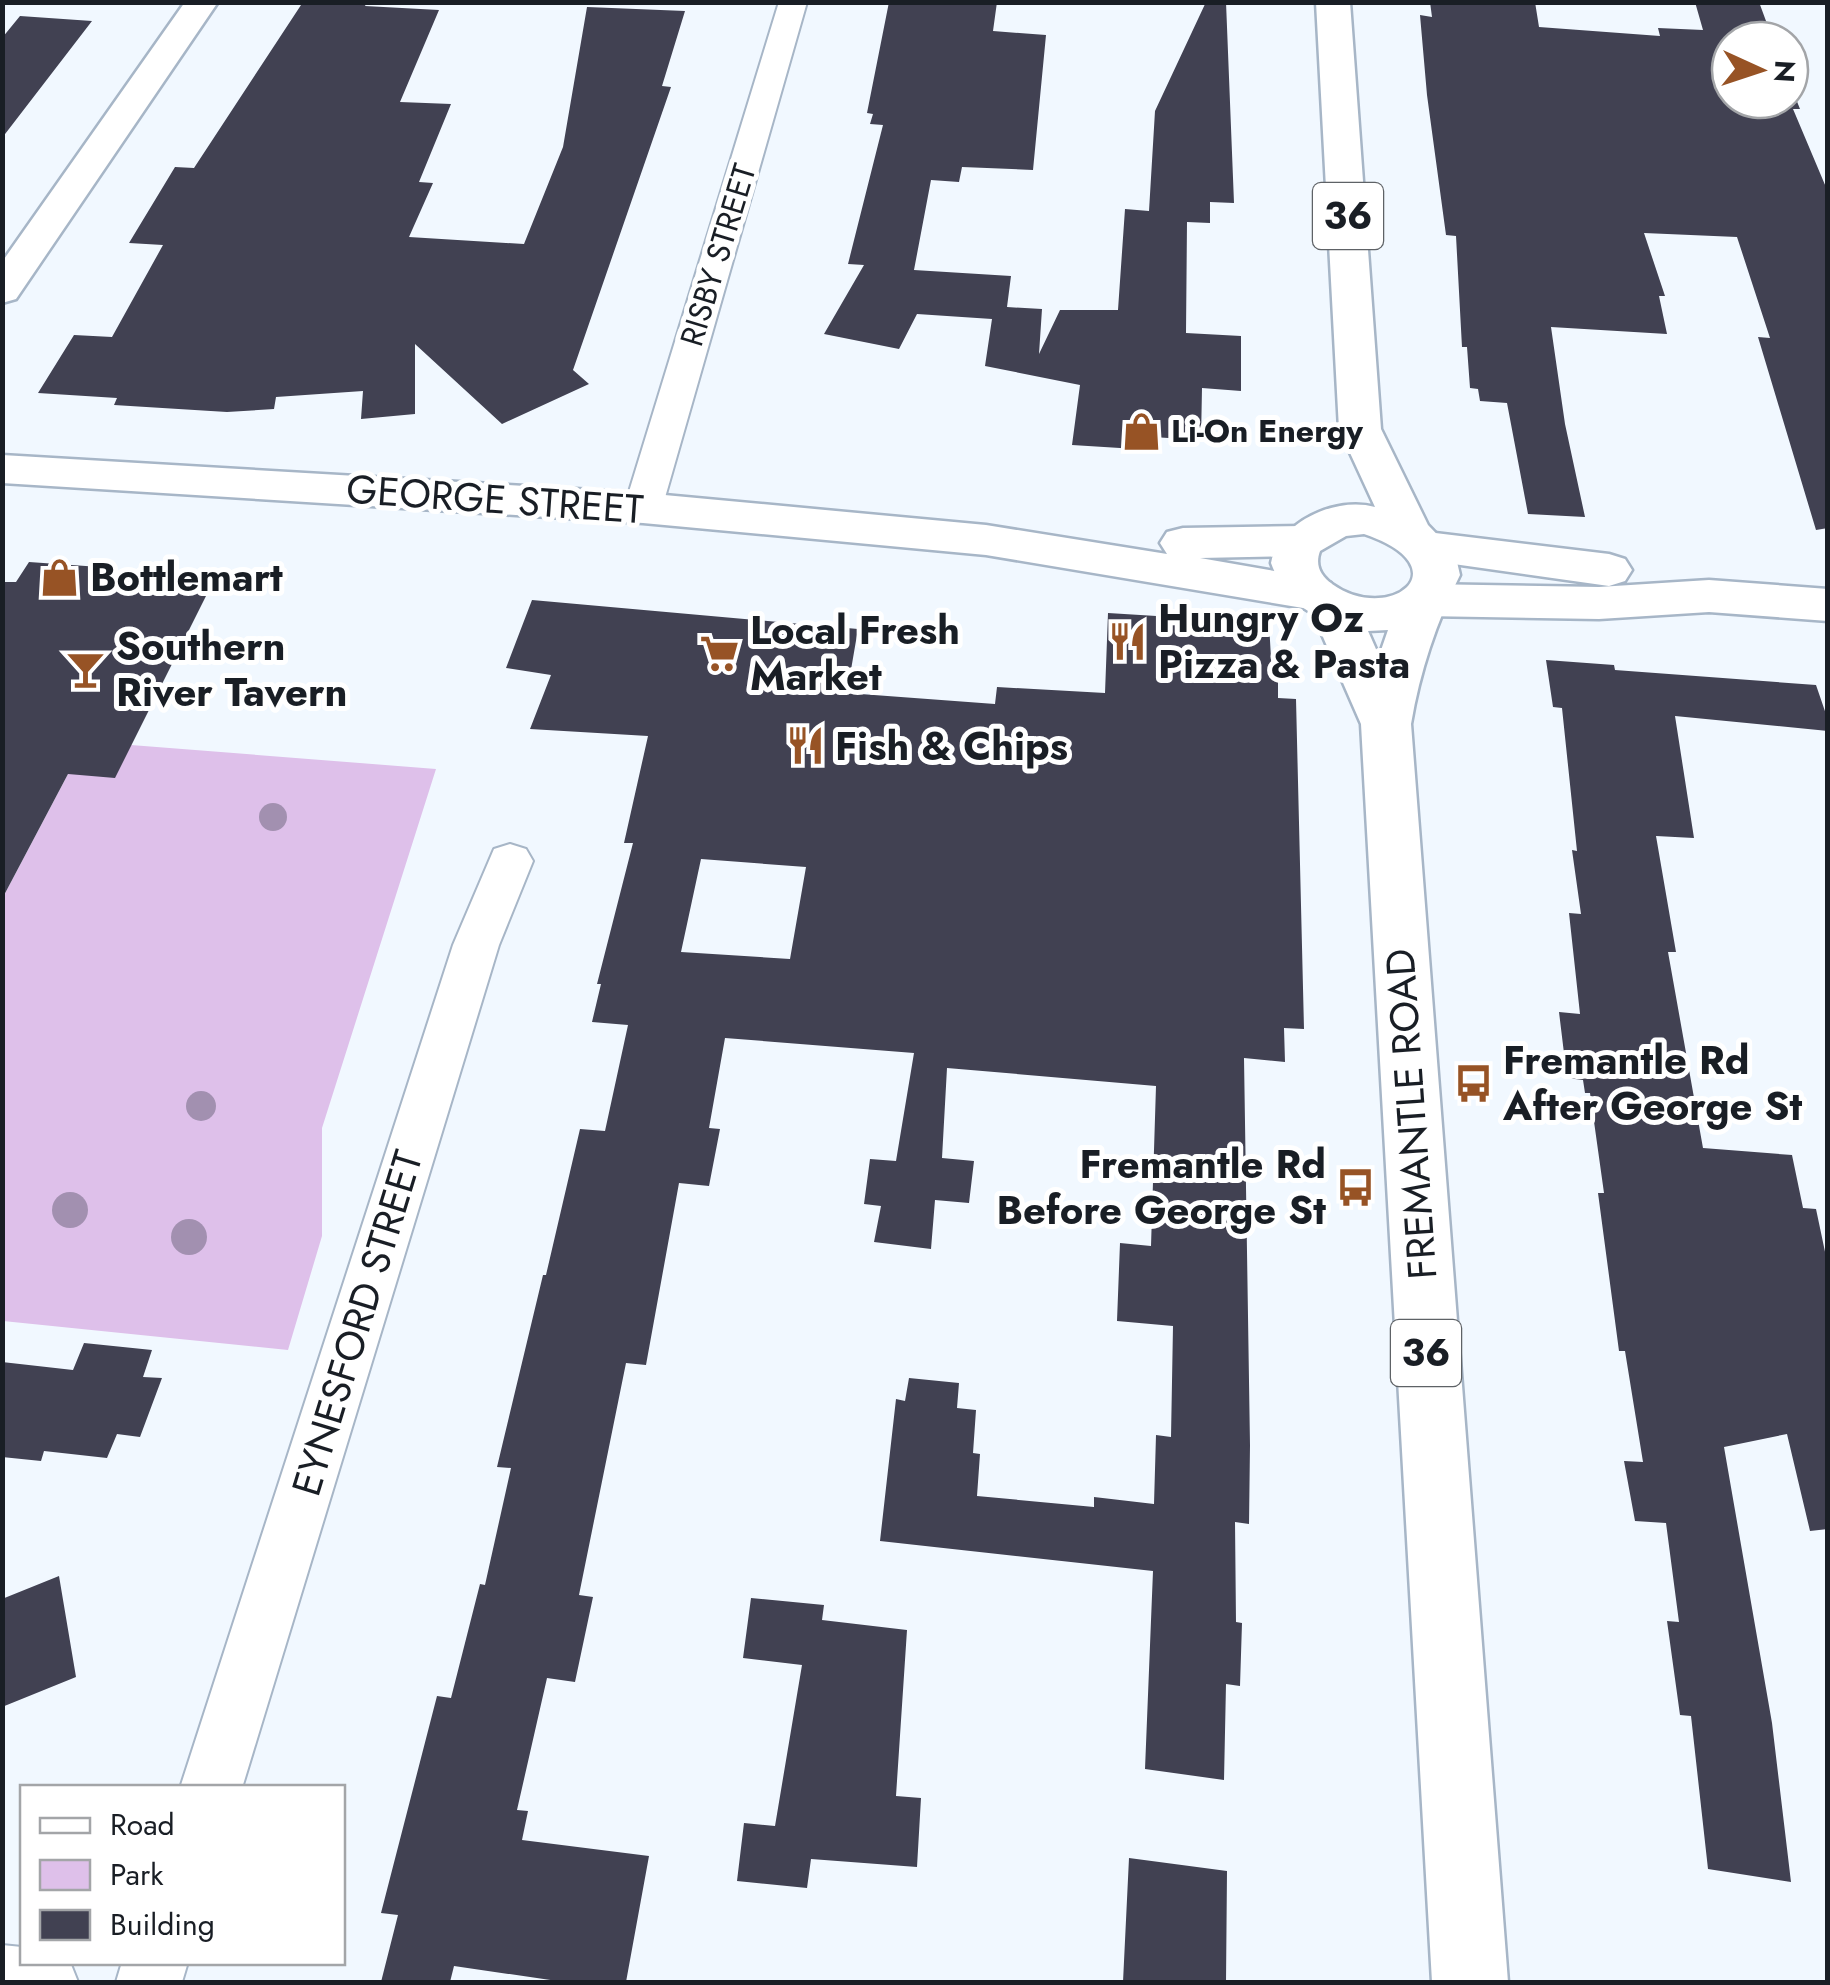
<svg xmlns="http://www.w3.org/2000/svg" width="1830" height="1985" font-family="Jost,sans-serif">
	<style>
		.green { fill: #dec0ea }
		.building { fill: #414152; fill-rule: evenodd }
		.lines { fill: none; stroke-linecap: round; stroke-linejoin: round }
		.street-casing { stroke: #a7b6c7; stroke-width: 4 }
		.secondary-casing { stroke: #a7b6c7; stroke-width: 5 }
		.primary-casing { stroke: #a7b6c7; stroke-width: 5 }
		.street { fill: #fff; fill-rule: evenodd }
		.secondary { fill: #fff; fill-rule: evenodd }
		.primary { fill: #fff; fill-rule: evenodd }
		.tree { fill: #a290b0 }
		.labels { text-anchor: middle; stroke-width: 10; stroke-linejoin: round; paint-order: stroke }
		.far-street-label { font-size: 32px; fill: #191e25; stroke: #fff }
		.far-poi-label { font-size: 32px; font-weight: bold; fill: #191e25; stroke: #fff; text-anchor: start }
		.shield { fill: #fff; stroke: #5e6266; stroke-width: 2.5 }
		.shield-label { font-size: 38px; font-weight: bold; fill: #191e25 }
		.street-label { font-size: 40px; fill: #191e25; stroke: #fff }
		.poi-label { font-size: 40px; font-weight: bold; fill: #191e25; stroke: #fff; text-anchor: start }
	</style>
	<rect width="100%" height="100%" fill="#f1f8ff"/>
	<path class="green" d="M 131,745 L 436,769 L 322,1128 L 322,1236 L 288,1350 L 3,1321 L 2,899 L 68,774 Z"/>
	<path class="building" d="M 303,2 L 367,2 L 365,6 L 439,10 L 400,102 L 451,104 L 419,182 L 433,183 L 409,237 L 524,244 L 563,147 L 587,7 L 685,11 L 662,86 L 671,87 L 573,370 L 589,384 L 502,424 L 415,344 L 415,414 L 361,419 L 363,391 L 276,397 L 274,409 L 227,412 L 114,405 L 117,398 L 38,393 L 74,335 L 112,337 L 163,245 L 129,243 L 175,167 L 194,168 Z
		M 889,2 L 997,2 L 993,31 L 1046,35 L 1033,170 L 962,167 L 959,182 L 931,180 L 914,270 L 1011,276 L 1007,307 L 1042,309 L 1039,354 L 1060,310 L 1118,310 L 1125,209 L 1149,211 L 1155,111 L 1206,2 L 1226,2 L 1234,203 L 1210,202 L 1210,223 L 1187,222 L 1186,333 L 1241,336 L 1241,391 L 1202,388 L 1201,440 L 1136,436 L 1136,449 L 1072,445 L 1080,385 L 985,366 L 992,319 L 917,314 L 899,349 L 824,334 L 864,265 L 848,264 L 883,125 L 870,124 L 873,114 L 867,113 Z
		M 1430,2 L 1535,2 L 1539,27 L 1660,36 L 1658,28 L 1703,30 L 1695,2 L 1759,2 L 1773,40 L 1730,40 L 1730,100 L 1790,100 L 1790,84 L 1800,109 L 1793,109 L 1828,192 L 1828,528 L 1816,530 L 1758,337 L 1770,338 L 1737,237 L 1644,233 L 1665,296 L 1659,296 L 1667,334 L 1551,327 L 1565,424 L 1585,517 L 1528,514 L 1507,403 L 1480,401 L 1478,389 L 1470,388 L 1467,347 L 1462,347 L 1456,236 L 1446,235 L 1427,95 L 1420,15 L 1432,17 Z
		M 20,16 L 92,21 L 2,138 L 2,38 Z
		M 29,562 L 114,568 L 105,584 L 208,592 L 115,778 L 68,774 L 2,899 L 2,582 L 16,582 Z
		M 532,600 L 858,629 L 847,693 L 995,704 L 997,687 L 1105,693 L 1108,613 L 1269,623 L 1272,676 L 1278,676 L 1278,698 L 1296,699 L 1304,1029 L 1284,1028 L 1285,1062 L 1244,1058 L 1250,1445 L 1249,1524 L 1235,1522 L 1236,1622 L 1242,1623 L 1240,1686 L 1226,1684 L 1224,1780 L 1145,1769 L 1153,1571 L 880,1541 L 896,1399 L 905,1401 L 909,1378 L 959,1383 L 957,1408 L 976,1410 L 973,1453 L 980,1454 L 977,1496 L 1094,1507 L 1094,1497 L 1154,1504 L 1156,1435 L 1171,1437 L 1173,1326 L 1117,1321 L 1120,1243 L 1151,1246 L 1156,1086 L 947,1068 L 942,1158 L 974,1161 L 969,1203 L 935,1200 L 931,1249 L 874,1242 L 881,1206 L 864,1204 L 870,1159 L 896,1161 L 914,1053 L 725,1038 L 709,1128 L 720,1129 L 709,1186 L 679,1183 L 646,1365 L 626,1363 L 579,1595 L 593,1597 L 575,1682 L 547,1678 L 517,1810 L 528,1811 L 522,1840 L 649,1856 L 626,1982 L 564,1982 L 454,1966 L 450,1982 L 381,1982 L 398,1915 L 381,1913 L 437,1696 L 451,1698 L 480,1584 L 485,1585 L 511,1468 L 497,1467 L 543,1275 L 546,1275 L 580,1129 L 605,1131 L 628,1025 L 592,1022 L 601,984 L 597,984 L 633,843 L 624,843 L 648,736 L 530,729 L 551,675 L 506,668 ZM 701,859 L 806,867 L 790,959 L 681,952 Z
		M 1546,660 L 1614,665 L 1615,670 L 1816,685 L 1828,720 L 1828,731 L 1675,716 L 1694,838 L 1656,836 L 1676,952 L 1668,952 L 1703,1148 L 1792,1155 L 1803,1208 L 1816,1209 L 1828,1266 L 1828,1529 L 1810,1531 L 1787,1434 L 1724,1447 L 1772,1723 L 1791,1882 L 1708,1869 L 1691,1716 L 1680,1715 L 1667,1621 L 1679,1622 L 1666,1523 L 1635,1521 L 1624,1461 L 1643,1462 L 1625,1351 L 1619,1351 L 1598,1193 L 1604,1193 L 1590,1093 L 1585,1093 L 1583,1080 L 1567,1078 L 1559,1012 L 1580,1014 L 1569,913 L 1581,914 L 1572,850 L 1577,851 L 1562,708 L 1553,707 Z
		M 84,1343 L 152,1350 L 143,1377 L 162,1378 L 140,1437 L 117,1434 L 107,1458 L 44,1451 L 41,1461 L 2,1457 L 2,1362 L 73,1370 Z
		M 59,1576 L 76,1677 L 2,1707 L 2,1599 Z
		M 751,1598 L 824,1605 L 822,1620 L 907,1630 L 896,1796 L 921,1798 L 917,1867 L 811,1859 L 807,1888 L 737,1881 L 744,1823 L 775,1826 L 802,1665 L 743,1658 Z
		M 1129,1858 L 1227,1871 L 1226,1982 L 1123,1982 Z"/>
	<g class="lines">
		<defs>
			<path id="street" d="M 779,2 L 807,2 L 662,508 L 657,517 L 643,521 L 629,517 L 624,508 Z
				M 510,844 L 526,849 L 533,861 L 499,945 L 242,1788 L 180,1788 L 453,945 L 494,849 Z
				M 2,1945 L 22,1947 L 22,1962 L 70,1962 L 78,1982 L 2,1982 Z
				M 122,1962 L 188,1962 L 182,1982 L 116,1982 Z"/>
			<path id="secondary" d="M 185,2 L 218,2 L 16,299 L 2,303 L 2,262 Z
				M 2,455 L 643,493 L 986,525 L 1167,554 L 1160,543 L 1167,532 L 1183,528 L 1303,526 L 1319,530 L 1326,541 L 1319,552 L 1303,556 L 1200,558 L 1315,578 L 1331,583 L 1338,594 L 1331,605 L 1315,610 L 986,555 L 643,523 L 2,483 Z
				M 1427,532 L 1609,554 L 1625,559 L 1632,570 L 1625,581 L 1609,586 L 1411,558 L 1404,547 L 1411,536 Z
				M 1709,580 L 1828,589 L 1828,621 L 1709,612 L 1599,619 L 1424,616 L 1408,611 L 1401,600 L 1408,589 L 1424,584 L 1599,587 Z"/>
			<path id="primary" d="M 1316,2 L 1350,2 L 1381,429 L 1428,525 L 1455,553 L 1460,575 C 1436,623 1420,671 1411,724 L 1508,1982 L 1432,1982 L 1361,724 L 1313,614 C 1292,602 1280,587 1271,563 C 1279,522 1336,496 1375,507 L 1339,429 ZM 1364,534 C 1464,568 1389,625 1332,584 C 1320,575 1315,565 1320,551 L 1346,536 ZM 1388,630 L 1379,656 L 1368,631 Z"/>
		</defs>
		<use href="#street" class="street-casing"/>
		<use href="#secondary" class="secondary-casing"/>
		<use href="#primary" class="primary-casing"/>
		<use href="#street" class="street"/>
		<use href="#secondary" class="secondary"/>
		<use href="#primary" class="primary"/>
	</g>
	<g class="tree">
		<circle cx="273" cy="817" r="14"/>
		<circle cx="201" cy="1106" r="15"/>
		<circle cx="70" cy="1210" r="18"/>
		<circle cx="189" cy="1237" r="18"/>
	</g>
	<defs>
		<symbol id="shop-bare" viewBox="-9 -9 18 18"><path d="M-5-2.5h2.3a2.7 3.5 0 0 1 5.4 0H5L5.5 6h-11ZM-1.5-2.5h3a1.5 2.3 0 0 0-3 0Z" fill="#975325" stroke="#fff" stroke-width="2.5" paint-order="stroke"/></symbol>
		<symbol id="restaurant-bare" viewBox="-9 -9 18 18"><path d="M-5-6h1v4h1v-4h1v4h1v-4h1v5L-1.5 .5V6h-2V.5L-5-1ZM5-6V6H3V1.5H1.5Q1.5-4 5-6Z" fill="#975325" stroke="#fff" stroke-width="2.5" paint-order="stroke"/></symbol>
		<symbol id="supermarket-bare" viewBox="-9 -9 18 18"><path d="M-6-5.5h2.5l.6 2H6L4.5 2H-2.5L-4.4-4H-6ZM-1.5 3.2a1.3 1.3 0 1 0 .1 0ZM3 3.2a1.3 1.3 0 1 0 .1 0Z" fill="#975325" stroke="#fff" stroke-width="2.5" paint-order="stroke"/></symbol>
		<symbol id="bar-bare" viewBox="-9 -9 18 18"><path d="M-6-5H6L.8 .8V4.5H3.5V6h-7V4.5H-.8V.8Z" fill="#975325" stroke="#fff" stroke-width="2.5" paint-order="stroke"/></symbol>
		<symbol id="bus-bare" viewBox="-9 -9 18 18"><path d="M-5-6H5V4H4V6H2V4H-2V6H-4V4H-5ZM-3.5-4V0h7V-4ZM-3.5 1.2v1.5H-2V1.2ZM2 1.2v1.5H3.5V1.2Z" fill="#975325" stroke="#fff" stroke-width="2.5" paint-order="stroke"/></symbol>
	</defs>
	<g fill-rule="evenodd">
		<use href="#shop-bare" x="1114" y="404" width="55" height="55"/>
		<use href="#shop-bare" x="32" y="550" width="55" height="55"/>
		<use href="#restaurant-bare" x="1100" y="614" width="55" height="55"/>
		<use href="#supermarket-bare" x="692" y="626" width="55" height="55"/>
		<use href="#bar-bare" x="58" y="642" width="55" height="55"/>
		<use href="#restaurant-bare" x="778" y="718" width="55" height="55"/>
		<use href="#bus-bare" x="1446" y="1056" width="55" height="55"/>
		<use href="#bus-bare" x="1328" y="1160" width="55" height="55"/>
	</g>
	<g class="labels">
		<g class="far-street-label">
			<text transform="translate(718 255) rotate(-73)" y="11">RISBY STREET</text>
		</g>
		<g class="far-poi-label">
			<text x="1171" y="442">Li-On Energy</text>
		</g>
		<g class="shield">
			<rect x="1313" y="183" width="70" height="66" rx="8"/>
			<rect x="1391" y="1320" width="70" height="66" rx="8"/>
		</g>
		<g class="shield-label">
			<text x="1348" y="229">36</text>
			<text x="1426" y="1366">36</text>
		</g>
		<g class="street-label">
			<text transform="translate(495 499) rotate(4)" y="14">GEORGE STREET</text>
			<text transform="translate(1411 1114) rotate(-94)" y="14">FREMANTLE ROAD</text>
			<text transform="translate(357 1323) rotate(-73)" y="14">EYNESFORD STREET</text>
		</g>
		<g class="poi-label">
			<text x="90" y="591">Bottlemart</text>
			<text x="1158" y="632">Hungry Oz<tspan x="1158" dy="46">Pizza &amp; Pasta</tspan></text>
			<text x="750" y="644">Local Fresh<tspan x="750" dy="46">Market</tspan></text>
			<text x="116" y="660">Southern<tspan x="116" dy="46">River Tavern</tspan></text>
			<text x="835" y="760">Fish &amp; Chips</text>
			<text x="1503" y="1074">Fremantle Rd<tspan x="1503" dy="46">After George St</tspan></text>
			<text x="1326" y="1178" text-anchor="end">Fremantle Rd<tspan x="1326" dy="46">Before George St</tspan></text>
		</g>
	</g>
	<rect width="1830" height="1985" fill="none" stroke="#191e25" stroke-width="10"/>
	<rect x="20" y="1785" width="325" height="180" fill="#ffffff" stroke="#a3a5a8" stroke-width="2.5"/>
	<rect x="40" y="1818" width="50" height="15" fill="#ffffff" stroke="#a3a5a8" stroke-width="2.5"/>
	<text x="110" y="1835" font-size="30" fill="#191e25">Road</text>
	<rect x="40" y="1860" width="50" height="30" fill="#dec0ea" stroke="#a3a5a8" stroke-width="2.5"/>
	<text x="110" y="1885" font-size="30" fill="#191e25">Park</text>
	<rect x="40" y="1910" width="50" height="30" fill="#414152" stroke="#a3a5a8" stroke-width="2.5"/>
	<text x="110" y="1935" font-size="30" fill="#191e25">Building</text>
	<g transform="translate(1760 70) rotate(93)"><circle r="48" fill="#ffffff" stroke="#a3a5a8" stroke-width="2.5"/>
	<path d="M0-8L18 38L0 25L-18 38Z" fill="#975325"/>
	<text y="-15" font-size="28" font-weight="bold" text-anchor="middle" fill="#191e25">N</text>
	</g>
</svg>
